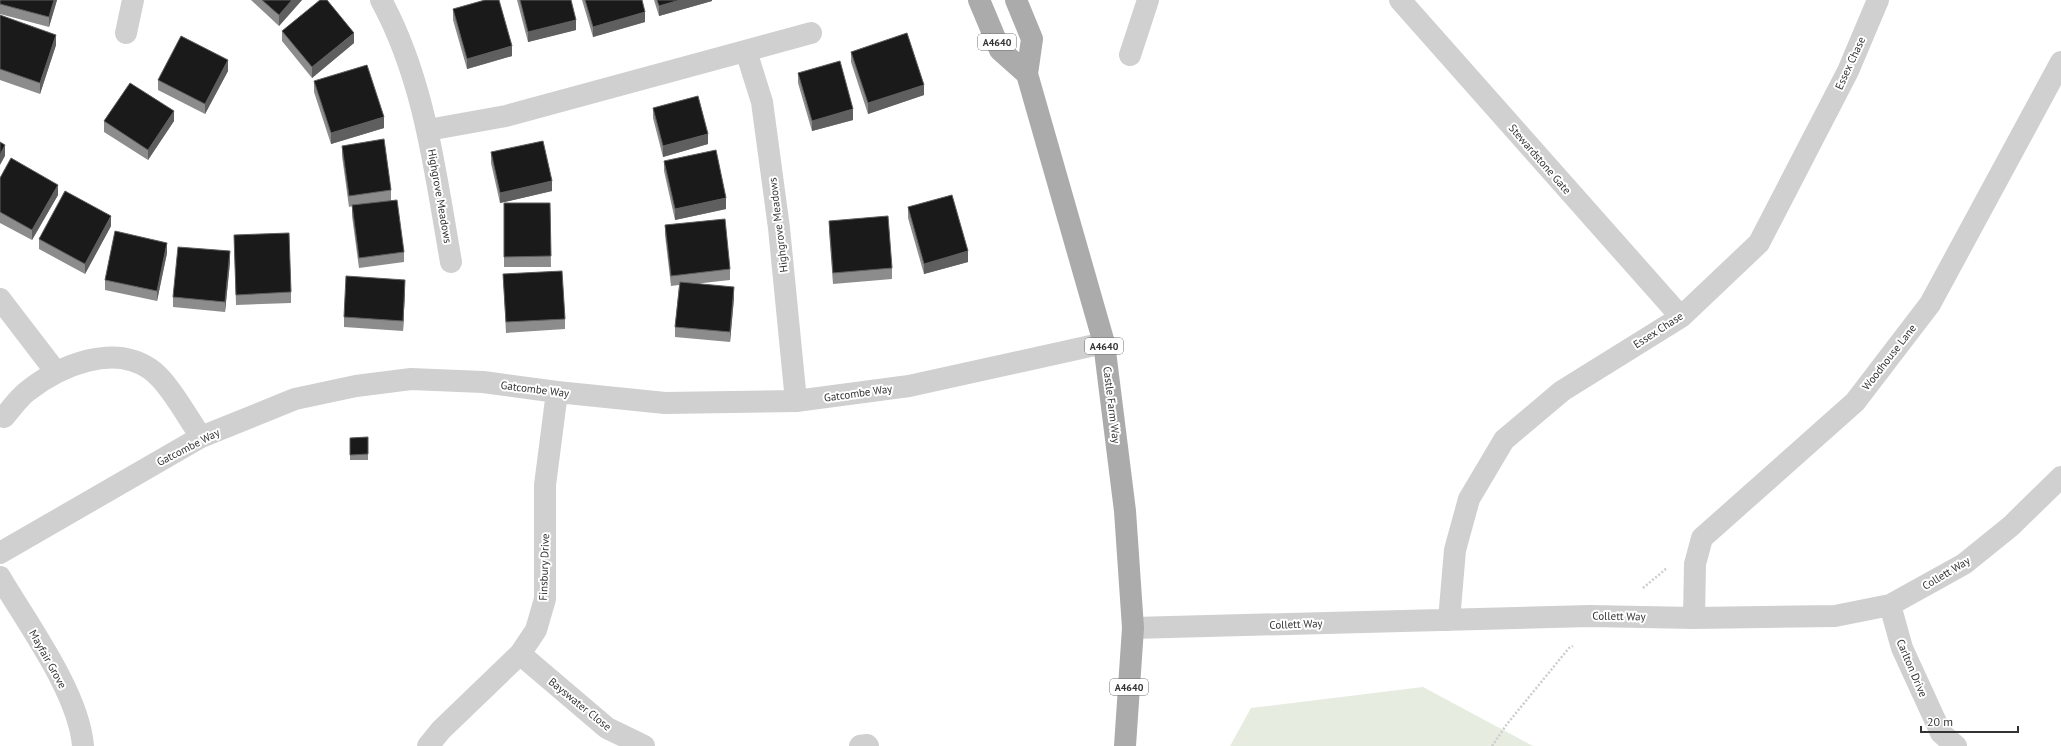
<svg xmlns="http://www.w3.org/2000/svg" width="2061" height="746" font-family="'PT Sans',sans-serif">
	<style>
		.green { fill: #e6ecdf }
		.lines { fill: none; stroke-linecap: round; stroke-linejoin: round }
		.path { stroke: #cdcdcd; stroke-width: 2.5; stroke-dasharray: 2 2; stroke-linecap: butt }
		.minor { stroke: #d0d0d0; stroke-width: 22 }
		.major { stroke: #ababab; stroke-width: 22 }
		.wall { fill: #8c8c8c }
		.shaded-wall { fill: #5f5f5f }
		.building { fill: #1a1a1a; stroke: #5f5f5f }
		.labels { text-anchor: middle; stroke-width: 4; stroke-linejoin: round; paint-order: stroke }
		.shield { fill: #fff; stroke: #707070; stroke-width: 1 }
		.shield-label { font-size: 10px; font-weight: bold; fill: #333 }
		.street-label { font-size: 11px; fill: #333; stroke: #fff }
	</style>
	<rect width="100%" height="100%" fill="#fff"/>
	<path class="green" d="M 1423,687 L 1533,746 L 1230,746 L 1251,708 Z"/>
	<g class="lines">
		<path class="path" d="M 1643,588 L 1667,568
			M 1492,746 L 1507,724 L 1569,648 L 1573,646"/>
		<path class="minor" d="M 381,0 C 425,81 435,172 451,262
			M 1400,0 L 1681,317
			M 126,33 L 133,0
			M 746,51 L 762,102 L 779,228 L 796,401
			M 1130,55 L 1148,0
			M 428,130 L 506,116 L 811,33
			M 0,299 L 56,372
			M 4,417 C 12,408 19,397 29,390 C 60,366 113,343 150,369 C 168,381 188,418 201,437
			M 0,553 L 201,437 L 295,399 L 356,386 L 411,379 L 483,382 L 557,392 L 665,403 L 796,401 L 909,386 L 1104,343
			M 0,577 C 27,623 79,693 83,746
			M 1890,605 L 1902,648 L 1941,733 L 1956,746
			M 1694,618 L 1695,564 L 1702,538 L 1855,402 L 1930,304 L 2061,62
			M 1449,620 L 1455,550 L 1469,499 L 1504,440 L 1562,391 L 1681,317 L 1759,243 L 1848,71 L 1878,0
			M 1133,628 L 1590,616 L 1694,618 L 1835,616 L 1890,605 L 1964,564 L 2011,526 L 2061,477
			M 520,654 L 607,728 L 644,746
			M 428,746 L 441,730 L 520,654 L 536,630 L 545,599 L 545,485 L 557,392
			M 860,746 L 867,745 L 868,746"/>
		<path class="major" d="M 979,0 L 1000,50 L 1027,74
			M 1016,0 L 1032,39 L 1027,74 L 1104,343 L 1125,511 L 1133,628 L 1125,746"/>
	</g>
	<path class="wall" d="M 0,0 L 57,0 L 49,27 L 0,14 Z
		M 251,0 L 302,0 L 279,26 Z
		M 517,0 L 571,0 L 576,30 L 528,42 Z
		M 582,0 L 642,0 L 645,22 L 593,37 Z
		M 654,0 L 712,0 L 712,1 L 659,16 Z
		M 453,9 L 512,56 L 467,69 L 453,20 Z
		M 0,15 L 56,45 L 40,94 L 0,80 Z
		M 282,31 L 354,43 L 312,78 L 282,41 Z
		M 851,52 L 924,95 L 868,114 L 851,62 Z
		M 228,71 L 205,114 L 158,90 L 158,80 Z
		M 798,73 L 853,120 L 812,131 L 798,83 Z
		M 314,81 L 384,128 L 331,144 L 314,92 Z
		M 653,108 L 708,144 L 663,157 L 653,118 Z
		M 104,121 L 174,121 L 148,160 L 104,132 Z
		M 342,146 L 391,190 L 391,201 L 404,252 L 404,262 L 359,268 L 352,216 L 352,206 L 349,207 L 342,156 Z
		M 491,152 L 552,191 L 500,203 L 491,163 Z
		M 664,161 L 726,209 L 675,220 L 664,171 Z
		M 0,178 L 58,195 L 32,240 L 0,223 Z
		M 504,203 L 550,203 L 551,267 L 504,267 Z
		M 908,207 L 968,262 L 924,274 L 908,218 Z
		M 829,221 L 892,268 L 892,279 L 833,284 L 829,231 Z
		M 665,225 L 730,269 L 730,280 L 694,284 L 734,298 L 730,342 L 675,337 L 675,327 L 679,285 L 671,286 L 665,235 Z
		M 111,226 L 85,274 L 39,249 L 39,239 Z
		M 234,235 L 291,292 L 291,303 L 236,305 Z
		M 167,253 L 157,301 L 105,290 L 105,280 Z
		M 230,262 L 225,312 L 173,307 L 173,297 Z
		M 503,274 L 565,319 L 565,329 L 506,333 Z
		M 405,290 L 403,331 L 344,327 L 344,317 Z
		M 368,437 L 368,460 L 350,460 L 350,438 Z"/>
	<path class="shaded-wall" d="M 54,0 L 57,0 L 49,27 L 49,17 Z
		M 292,0 L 302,0 L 279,26 L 279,15 Z
		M 680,0 L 712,0 L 712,1 L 659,16 L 659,6 Z
		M 645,12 L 645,22 L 593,37 L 593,27 Z
		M 576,20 L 576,30 L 528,42 L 528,32 Z
		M 354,33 L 354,43 L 312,78 L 312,67 Z
		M 56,35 L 56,45 L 40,94 L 40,83 Z
		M 512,46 L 512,56 L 467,69 L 467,59 Z
		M 228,60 L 228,71 L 205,114 L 205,104 Z
		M 924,85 L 924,95 L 868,114 L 868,103 Z
		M 853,109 L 853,120 L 812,131 L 812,121 Z
		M 174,111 L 174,121 L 148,160 L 148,150 Z
		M 384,117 L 384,128 L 331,144 L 331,133 Z
		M 708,134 L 708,144 L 663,157 L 663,146 Z
		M 5,145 L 5,156 L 0,165 L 0,155 Z
		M 552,181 L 552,191 L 500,203 L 500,193 Z
		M 58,185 L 58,195 L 32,240 L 32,230 Z
		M 726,198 L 726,209 L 675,220 L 675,209 Z
		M 111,216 L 111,226 L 85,274 L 85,264 Z
		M 167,243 L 167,253 L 157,301 L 157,291 Z
		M 230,251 L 230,262 L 225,312 L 225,302 Z
		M 968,251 L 968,262 L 924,274 L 924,264 Z
		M 405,280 L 405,290 L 403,331 L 403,321 Z
		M 734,287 L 734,298 L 730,342 L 730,332 Z"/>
	<path class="building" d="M 0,0 L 54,0 L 49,17 L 0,4 Z
		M 262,0 L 292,0 L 279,15 Z
		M 320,0 L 327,0 L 354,33 L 312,67 L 282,31 Z
		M 485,0 L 499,0 L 512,46 L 467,59 L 453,9 Z
		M 520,0 L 571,0 L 576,20 L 528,32 Z
		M 585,0 L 642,0 L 645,12 L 593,27 Z
		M 657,0 L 680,0 L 659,6 Z
		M 0,15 L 56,35 L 40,83 L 0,69 Z
		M 907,33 L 924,85 L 868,103 L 851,52 Z
		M 181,36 L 228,60 L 205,104 L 158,80 Z
		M 840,61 L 853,109 L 812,121 L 798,73 Z
		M 367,65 L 384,117 L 331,133 L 314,81 Z
		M 130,83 L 174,111 L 148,150 L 104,121 Z
		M 698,96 L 708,134 L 663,146 L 653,108 Z
		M 384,139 L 391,190 L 349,196 L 342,146 Z
		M 543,141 L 552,181 L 500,193 L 491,152 Z
		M 0,142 L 5,145 L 0,155 Z
		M 716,150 L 726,198 L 675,209 L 664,161 Z
		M 11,158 L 58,185 L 32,230 L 0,212 L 0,178 Z
		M 65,191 L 111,216 L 85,264 L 39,239 Z
		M 952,195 L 968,251 L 924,264 L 908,207 Z
		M 397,200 L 404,252 L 359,258 L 352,205 Z
		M 504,203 L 550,203 L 551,256 L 504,257 Z
		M 888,216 L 892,268 L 833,273 L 829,221 Z
		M 725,219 L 730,269 L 671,276 L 665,225 Z
		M 115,231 L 167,243 L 157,291 L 105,280 Z
		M 289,233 L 291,292 L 236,295 L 234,235 Z
		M 178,247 L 230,251 L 225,302 L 173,297 Z
		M 562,271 L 565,319 L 506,322 L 503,274 Z
		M 346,276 L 405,280 L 403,321 L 344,317 Z
		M 680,282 L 734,287 L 730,332 L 675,327 Z
		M 368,437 L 368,454 L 350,455 L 350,438 Z"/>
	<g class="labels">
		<g class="shield">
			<rect x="978" y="34" width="38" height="16" rx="3"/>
			<rect x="1085" y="338" width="38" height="16" rx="3"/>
			<rect x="1110" y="679" width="38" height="16" rx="3"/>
		</g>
		<g class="shield-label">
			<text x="997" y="46">A4640</text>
			<text x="1104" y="350">A4640</text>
			<text x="1129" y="691">A4640</text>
		</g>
		<g class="street-label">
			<text transform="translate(1850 63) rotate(-65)" y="4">Essex Chase</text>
			<text transform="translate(1540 159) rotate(49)" y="4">Stewardstone Gate</text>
			<text transform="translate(440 196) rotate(80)" y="4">Highgrove Meadows</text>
			<text transform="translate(778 225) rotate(-97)" y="4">Highgrove Meadows</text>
			<text transform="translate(1658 330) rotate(-33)" y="4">Essex Chase</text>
			<text transform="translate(1889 357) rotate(-52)" y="4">Woodhouse Lane</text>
			<text transform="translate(535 389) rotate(7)" y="4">Gatcombe Way</text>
			<text transform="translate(858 393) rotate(-8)" y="4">Gatcombe Way</text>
			<text transform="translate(1112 405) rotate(83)" y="4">Castle Farm Way</text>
			<text transform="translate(188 447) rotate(-27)" y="4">Gatcombe Way</text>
			<text transform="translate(544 567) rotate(-88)" y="4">Finsbury Drive</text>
			<text transform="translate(1946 573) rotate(-31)" y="4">Collett Way</text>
			<text transform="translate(1619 616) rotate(1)" y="4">Collett Way</text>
			<text transform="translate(1296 624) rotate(-2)" y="4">Collett Way</text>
			<text transform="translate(48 659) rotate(61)" y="4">Mayfair Grove</text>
			<text transform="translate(1912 668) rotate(67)" y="4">Carlton Drive</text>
			<text transform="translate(580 704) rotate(39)" y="4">Bayswater Close</text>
		</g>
	</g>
	<path d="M1921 726v6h97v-6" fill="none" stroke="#333333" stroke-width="2"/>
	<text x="1927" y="726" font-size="12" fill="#333333" stroke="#ffffff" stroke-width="3" paint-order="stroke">20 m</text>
</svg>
